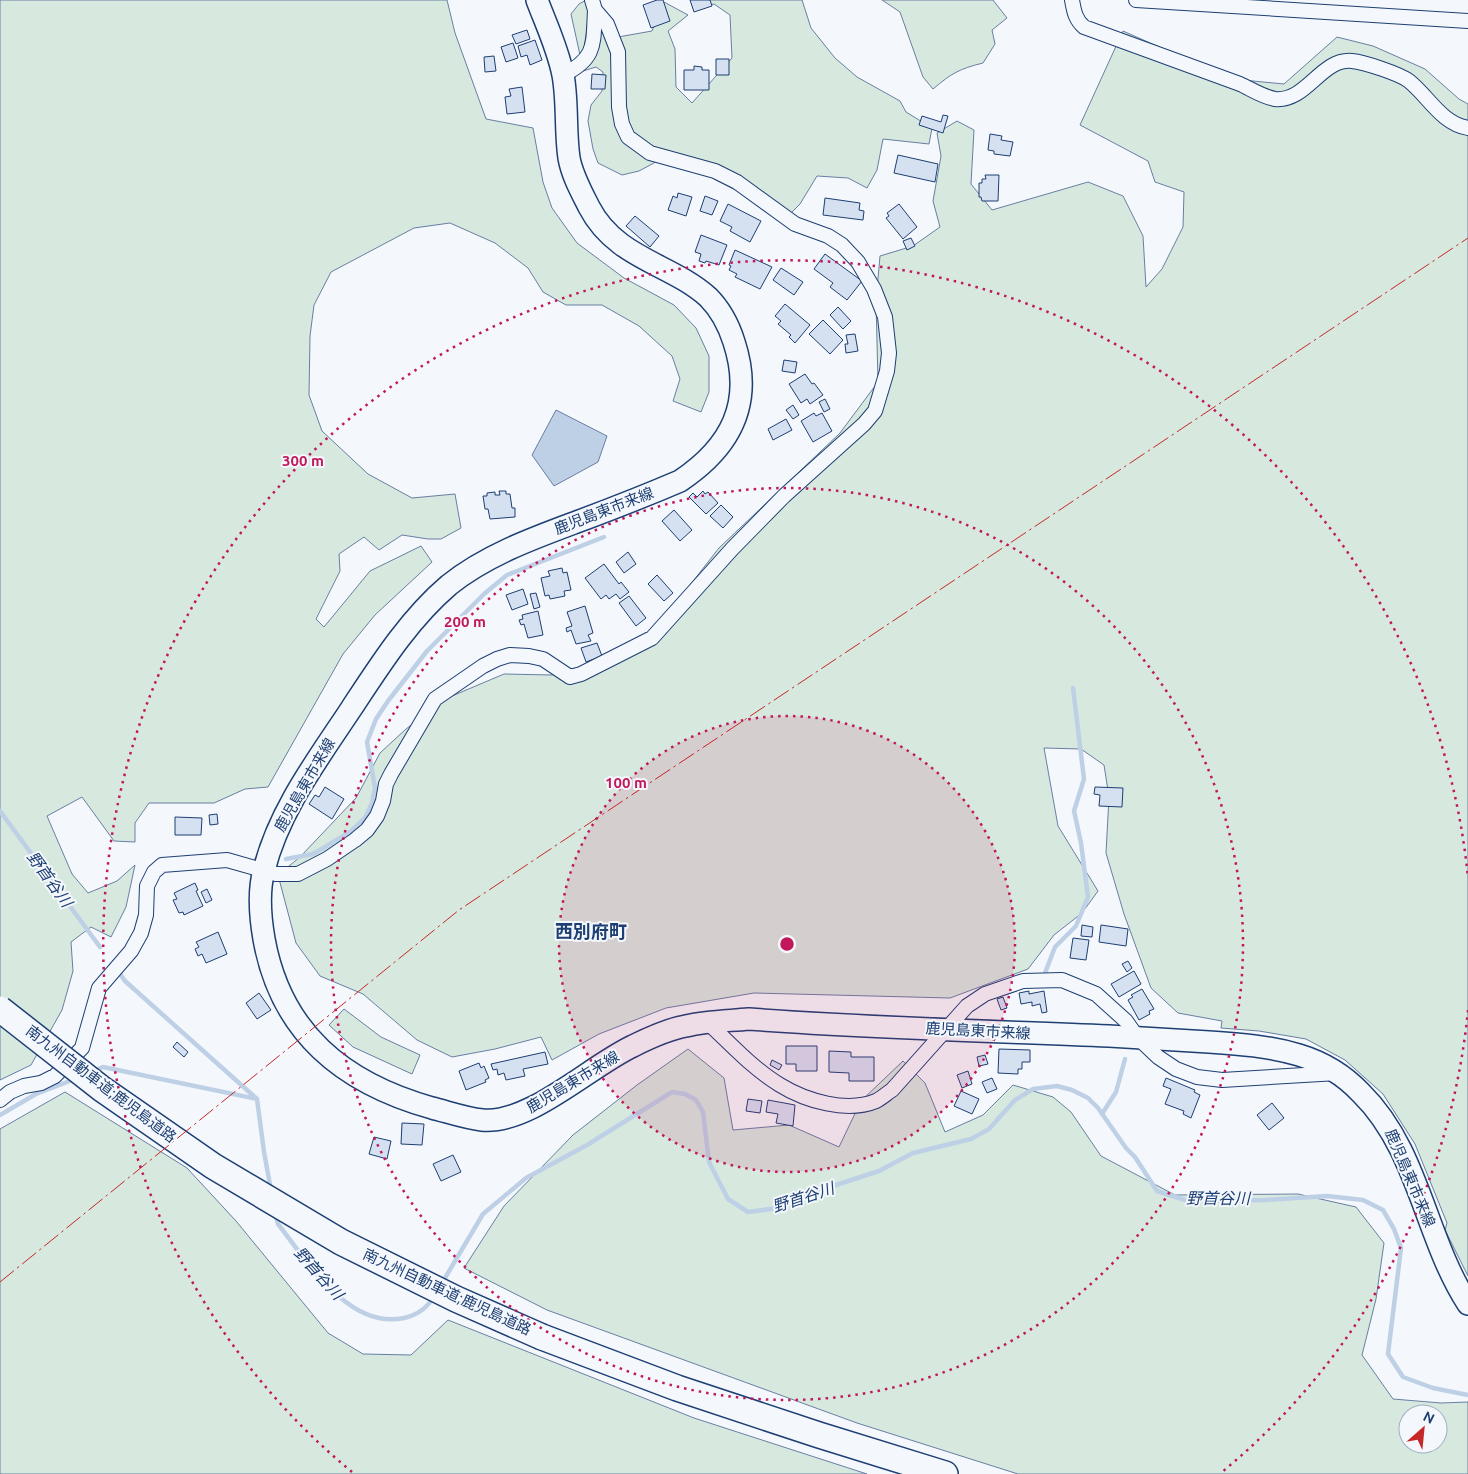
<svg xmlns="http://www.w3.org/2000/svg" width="1468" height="1474" font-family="Ubuntu,'Noto Sans JP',sans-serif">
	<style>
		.green { fill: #d7e8df; stroke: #687fa3; fill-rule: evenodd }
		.water { fill: #bed0e5; stroke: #687fa3 }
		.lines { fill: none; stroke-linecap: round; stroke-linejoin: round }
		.stream { stroke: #bed0e5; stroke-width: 4.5 }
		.building { fill: #d5e0f0; stroke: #1d3f73 }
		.minor-casing { stroke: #1d3f73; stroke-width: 16 }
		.primary-casing { stroke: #1d3f73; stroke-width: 24 }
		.motorway-casing { stroke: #1d3f73; stroke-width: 28 }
		.minor { stroke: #f4f7fb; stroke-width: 14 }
		.primary { stroke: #f4f7fb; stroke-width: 21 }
		.motorway { stroke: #f4f7fb; stroke-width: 25 }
		.motorway-bridge-casing { stroke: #1d3f73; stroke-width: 28; stroke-linecap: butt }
		.motorway-bridge { stroke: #f4f7fb; stroke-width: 25 }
		.power { stroke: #c62828; stroke-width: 1; stroke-dasharray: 18 4 2.5 4; stroke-linecap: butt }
		.ring { fill: none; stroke: #c2185b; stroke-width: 2.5; stroke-dasharray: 2.5 5 }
		.labels { text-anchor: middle; stroke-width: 4; stroke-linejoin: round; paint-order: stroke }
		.street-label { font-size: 15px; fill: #1d3f73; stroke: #f4f7fb }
		.water-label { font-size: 16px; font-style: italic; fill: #1d3f73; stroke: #f4f7fb }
		.quarter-label { font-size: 18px; font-weight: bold; fill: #1d3f73; stroke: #f4f7fb }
		.centre { fill: #c2185b; stroke: #f4f7fb; stroke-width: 2.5 }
		.ring-label { font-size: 15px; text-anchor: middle; font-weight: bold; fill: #c2185b; stroke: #f4f7fb; stroke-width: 4; stroke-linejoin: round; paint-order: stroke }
	</style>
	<rect width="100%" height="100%" fill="#f4f7fb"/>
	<path class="green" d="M 0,0 L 447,0 L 455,33 L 486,119 L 533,128 L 543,182 L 552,208 L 577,243 L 624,278 L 674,305 L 696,328 L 709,356 L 709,392 L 701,412 L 673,401 L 680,379 L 672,356 L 639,326 L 602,305 L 566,305 L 543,292 L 528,268 L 495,243 L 450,223 L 414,228 L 331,272 L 314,305 L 310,336 L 309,395 L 322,431 L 368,474 L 412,498 L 455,494 L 461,528 L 441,539 L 428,539 L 402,535 L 379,550 L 364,537 L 339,554 L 340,571 L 316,619 L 324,627 L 370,571 L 421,546 L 432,562 L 375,615 L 343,654 L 268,787 L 245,789 L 214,803 L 149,803 L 135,823 L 135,842 L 114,841 L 82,797 L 47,816 L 72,874 L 88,893 L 117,881 L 135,865 L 126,907 L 111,937 L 91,927 L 71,942 L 73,971 L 62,1010 L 31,1065 L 0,1080 Z
		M 586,0 L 618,37 L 652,31 L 664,2 L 688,15 L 668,31 L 675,49 L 676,87 L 692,103 L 732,58 L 730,15 L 714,4 L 694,9 L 699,0 L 802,0 L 811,28 L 835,58 L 857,77 L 900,101 L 906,112 L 932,128 L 929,144 L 883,139 L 877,170 L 867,188 L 848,178 L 817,176 L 800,204 L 791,213 L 761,203 L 716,180 L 687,160 L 667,156 L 639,171 L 622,175 L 598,163 L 593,149 L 588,121 L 591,105 L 602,91 L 603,72 L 596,67 L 580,72 L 580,55 L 571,14 L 579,4 Z
		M 882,0 L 993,0 L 1007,18 L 992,30 L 995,44 L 983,63 C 959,69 952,73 933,89 L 923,77 L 900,12 Z
		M 1123,31 L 1232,79 L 1284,84 L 1337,37 L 1373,46 L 1425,69 L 1459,99 L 1468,104 L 1468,1276 L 1445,1230 L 1447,1223 L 1415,1144 L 1383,1094 L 1345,1060 L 1306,1039 L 1259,1031 L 1221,1028 L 1222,1021 L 1178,1013 L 1151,988 L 1124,914 L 1106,853 L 1109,797 L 1104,765 L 1081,749 L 1044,748 L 1058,826 L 1098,891 L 1082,913 L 1054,935 L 1028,969 L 950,998 L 754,993 L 666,1008 L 599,1034 L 552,1060 L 541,1037 L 495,1049 L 452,1057 L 417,1040 L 363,994 L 320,976 L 296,943 L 278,875 L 300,857 L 356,798 L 380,753 L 406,729 L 445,699 L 504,674 L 552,675 L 626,656 L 665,617 L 719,548 L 840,433 L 878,382 L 876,301 L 880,256 L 913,246 L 940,227 L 933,201 L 941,156 L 937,133 L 957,121 L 974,130 L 971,184 L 992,210 L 1088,182 L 1123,196 L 1143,236 L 1146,287 L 1162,269 L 1183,227 L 1184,192 L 1155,182 L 1148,161 L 1080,125 Z
		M 344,1009 L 381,1037 L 420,1055 L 412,1074 L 353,1047 L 329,1025 Z
		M 688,1049 L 724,1078 L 733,1130 L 789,1125 L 839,1147 L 861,1101 L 903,1061 L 925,1083 L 945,1132 L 983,1115 L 1013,1085 L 1053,1097 L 1071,1112 L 1101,1156 L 1175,1195 L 1298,1194 L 1356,1207 L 1384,1243 L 1376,1299 L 1362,1355 L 1393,1399 L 1441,1403 L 1468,1402 L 1468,1474 L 1018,1474 L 857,1423 L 547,1310 L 464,1268 L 504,1206 L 573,1135 L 637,1085 ZM 1408,1414 L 1438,1414 L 1438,1444 L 1408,1444 Z
		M 65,1092 L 187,1168 L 236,1221 L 328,1333 L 363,1354 L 411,1355 L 448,1320 L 694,1418 L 867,1474 L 0,1474 L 0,1129 Z"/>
	<path class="water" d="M 556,410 L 607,436 L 598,462 L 554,486 L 532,455 Z"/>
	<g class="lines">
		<path class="stream" d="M 0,811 L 100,947
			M 286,859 L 313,854 L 350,832 L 365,818 L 372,803 L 375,788 L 367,742 L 376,719 L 388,701 L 427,651 L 484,594 L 507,575 L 604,537
			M 118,971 L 125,981 L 257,1099 L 264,1152 L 271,1190
			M 1045,973 L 1055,947 L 1076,926 L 1088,897 L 1081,843 L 1074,811 L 1084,779 L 1073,688
			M 94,1071 L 103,1067 L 257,1099
			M 1102,1114 L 1116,1092 L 1125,1059
			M 0,1115 L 36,1094 L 75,1079
			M 275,1213 L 278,1224 C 307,1261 349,1330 404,1318 C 417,1315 428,1307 434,1296
			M 442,1283 L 483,1214 L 526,1178 L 587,1145 L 672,1092 L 685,1094 L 696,1100 L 703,1112 L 709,1162 L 728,1199 L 748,1212 L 778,1208 L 836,1185 L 879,1171 L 913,1153 L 971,1139 L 989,1129 L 1015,1100 L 1033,1089 L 1057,1086 L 1072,1090 L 1088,1098 L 1098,1108 L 1126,1148 L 1135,1157 L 1157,1191 L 1188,1201 L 1266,1200 L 1327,1196 L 1363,1200 L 1383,1210 L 1394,1229 L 1401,1248 L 1388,1354 L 1403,1377 L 1433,1388 L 1468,1395"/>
	</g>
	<path class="building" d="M 657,0 L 663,0 L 670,21 L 651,28 L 643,5 Z
		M 690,0 L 710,0 L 712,6 L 694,12 Z
		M 527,30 L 530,39 L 516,44 L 512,35 Z
		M 535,40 L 542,60 L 530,65 L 527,55 L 521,57 L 518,46 Z
		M 513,43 L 518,58 L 506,62 L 501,47 Z
		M 494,56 L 496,71 L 485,72 L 484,57 Z
		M 716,59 L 729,59 L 729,75 L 716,75 Z
		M 694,66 L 702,67 L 702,70 L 709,70 L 709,90 L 684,90 L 684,70 L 694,70 Z
		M 592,74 L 606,75 L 605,89 L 591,89 Z
		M 522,87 L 525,112 L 507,114 L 505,97 L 511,96 L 509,89 Z
		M 943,115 L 948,116 L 943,133 L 919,125 L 922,116 L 941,122 Z
		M 990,134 L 1002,136 L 1001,140 L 1013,142 L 1010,156 L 994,154 L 994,151 L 988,150 Z
		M 898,155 L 938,164 L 935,182 L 894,173 Z
		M 985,175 L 999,175 L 998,201 L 982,201 L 981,197 L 979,197 L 979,183 L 982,183 L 982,179 L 986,179 Z
		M 678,193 L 692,197 L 686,216 L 668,210 L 673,196 L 677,198 Z
		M 705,196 L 718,201 L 712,215 L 700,211 Z
		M 825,198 L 860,203 L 859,210 L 864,211 L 863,220 L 823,215 Z
		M 728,204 L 761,221 L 750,242 L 730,231 L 732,227 L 720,221 Z
		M 899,204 L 917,227 L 903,239 L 886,218 L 889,216 L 887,213 Z
		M 635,216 L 659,236 L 650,247 L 626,226 Z
		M 701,235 L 727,245 L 719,265 L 706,261 L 705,263 L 699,261 L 701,254 L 695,252 Z
		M 911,238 L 915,246 L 907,250 L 903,241 Z
		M 735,250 L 772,267 L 760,289 L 735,277 L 737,274 L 729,270 L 731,266 L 729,265 Z
		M 825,254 L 862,281 L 847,300 L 830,287 L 833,283 L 814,269 Z
		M 781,268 L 803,282 L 794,295 L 773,280 Z
		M 785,304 L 810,325 L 795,343 L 789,337 L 791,335 L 778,324 L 781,321 L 775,316 Z
		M 838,307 L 851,321 L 843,329 L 830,315 Z
		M 823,320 L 843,340 L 830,354 L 809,334 Z
		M 855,334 L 858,351 L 846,353 L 845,344 L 848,344 L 846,335 Z
		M 784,360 L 797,362 L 795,373 L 782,371 Z
		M 805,374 L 812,384 L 814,383 L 823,395 L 810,404 L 807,399 L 801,403 L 789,384 Z
		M 825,399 L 830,409 L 824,412 L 819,402 Z
		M 793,405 L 799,415 L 793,419 L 786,410 Z
		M 814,413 L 816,416 L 822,413 L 832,431 L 813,442 L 801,421 Z
		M 786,419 L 792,430 L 773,440 L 768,429 Z
		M 499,491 L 506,491 L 506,494 L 510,494 L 512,508 L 515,508 L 515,517 L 490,519 L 488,509 L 485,509 L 483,496 L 487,496 L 487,493 L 495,492 L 495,495 L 500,495 Z
		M 703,491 L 705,494 L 708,492 L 718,503 L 706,514 L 689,497 L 693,493 L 697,497 Z
		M 721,505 L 733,517 L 723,528 L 710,516 Z
		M 674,510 L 692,530 L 680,541 L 662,521 Z
		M 628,552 L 636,564 L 624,573 L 616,562 Z
		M 604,564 L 619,584 L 621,582 L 629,592 L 620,599 L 616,594 L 609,599 L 606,595 L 601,599 L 585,578 Z
		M 562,568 L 563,573 L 567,572 L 571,590 L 564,591 L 565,596 L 550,599 L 549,595 L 545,596 L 541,578 L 550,576 L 548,571 Z
		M 657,575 L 673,593 L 664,601 L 648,584 Z
		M 523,589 L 528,604 L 512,610 L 506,595 Z
		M 536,593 L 540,607 L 534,609 L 530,594 Z
		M 629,596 L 646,618 L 636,626 L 619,603 Z
		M 585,606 L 593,633 L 588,635 L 591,641 L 576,644 L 571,630 L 567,632 L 566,628 L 572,626 L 567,612 Z
		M 538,611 L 543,635 L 528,638 L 524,624 L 521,625 L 519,620 L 523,619 L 522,615 Z
		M 597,643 L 602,656 L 586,662 L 581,648 Z
		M 325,787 L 344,799 L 332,819 L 309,804 L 315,795 L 319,797 Z
		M 1095,787 L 1123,788 L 1122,807 L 1099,806 L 1100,795 L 1094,794 Z
		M 217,814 L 218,824 L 210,825 L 209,815 Z
		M 175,817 L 202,818 L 201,835 L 175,835 Z
		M 195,883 L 198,890 L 196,891 L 203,906 L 184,915 L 183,912 L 179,913 L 173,900 L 177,899 L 174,893 Z
		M 207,889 L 212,900 L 206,903 L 201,892 Z
		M 1082,925 L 1093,927 L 1092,937 L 1081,936 Z
		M 1101,925 L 1128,929 L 1126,946 L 1099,942 Z
		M 218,932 L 227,954 L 206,963 L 202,954 L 198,956 L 195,949 L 199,947 L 196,942 Z
		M 1073,938 L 1089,940 L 1086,960 L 1070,958 Z
		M 1128,961 L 1132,968 L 1127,972 L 1122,964 Z
		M 1134,971 L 1141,984 L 1119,997 L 1111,984 Z
		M 1142,989 L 1154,1009 L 1149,1011 L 1150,1014 L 1139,1020 L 1128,1000 L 1133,997 L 1131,995 Z
		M 1029,991 L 1029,994 L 1044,991 L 1047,1012 L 1042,1013 L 1040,1004 L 1032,1006 L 1032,1002 L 1021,1004 L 1019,993 Z
		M 259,993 L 271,1010 L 257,1019 L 246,1003 Z
		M 1003,997 L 1007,1008 L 1001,1010 L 997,999 Z
		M 177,1042 L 188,1052 L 184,1057 L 173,1047 Z
		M 786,1046 L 817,1046 L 817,1071 L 796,1071 L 796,1064 L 786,1064 Z
		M 999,1049 L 1030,1050 L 1030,1062 L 1022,1062 L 1022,1069 L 1018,1069 L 1018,1074 L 998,1073 Z
		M 829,1051 L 851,1052 L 851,1057 L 874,1057 L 874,1081 L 849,1081 L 849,1073 L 829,1072 Z
		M 545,1052 L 548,1064 L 523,1069 L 525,1076 L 506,1080 L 504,1073 L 498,1075 L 497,1069 L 493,1070 L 491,1064 Z
		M 985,1055 L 988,1064 L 979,1066 L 977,1057 Z
		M 772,1060 L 782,1065 L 779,1070 L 770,1065 Z
		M 479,1063 L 481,1068 L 484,1066 L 489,1078 L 485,1080 L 486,1082 L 466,1090 L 459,1071 Z
		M 968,1071 L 972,1084 L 962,1088 L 957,1075 Z
		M 992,1078 L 997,1089 L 987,1093 L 982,1082 Z
		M 1166,1078 L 1195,1090 L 1194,1092 L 1200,1095 L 1191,1118 L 1183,1114 L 1184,1111 L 1165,1104 L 1171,1089 L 1163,1086 Z
		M 961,1091 L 979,1099 L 972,1114 L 954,1106 Z
		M 748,1099 L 762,1101 L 760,1113 L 746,1111 Z
		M 768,1100 L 795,1105 L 793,1126 L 776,1123 L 778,1114 L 766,1112 Z
		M 1272,1103 L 1284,1118 L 1269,1130 L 1257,1115 Z
		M 402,1123 L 424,1124 L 422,1145 L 401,1144 Z
		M 374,1137 L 391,1141 L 387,1159 L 369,1154 Z
		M 453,1155 L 461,1172 L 441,1181 L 433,1164 Z"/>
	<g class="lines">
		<defs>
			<path id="minor" d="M 1072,0 C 1074,11 1075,19 1084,27 L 1240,84 C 1251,89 1263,97 1275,99 C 1307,102 1321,58 1352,61 C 1364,62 1400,74 1409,81 C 1429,97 1441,123 1468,128
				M 1136,0 L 1468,21
				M 563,75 C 597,58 593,44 595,10
				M 707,1022 C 730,1043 753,1069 780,1085 C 806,1101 847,1113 876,1101 C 882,1098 887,1093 892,1090 L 967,1006 L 985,994 L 1023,981 L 1062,980 L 1096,994 L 1126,1021 L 1138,1038 L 1158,1057 L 1176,1069 L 1197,1077 L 1222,1080 L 1338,1073
				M 0,1100 L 10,1092 L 24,1086 L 41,1083 L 55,1076 L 82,1048 L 99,988 L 131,951 L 141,933 L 146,915 L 147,886 L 154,872 L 162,865 L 227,860 L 276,874 L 298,874 L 327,859 L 355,840 L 367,830 L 377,816 L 383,801 L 386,784 L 391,774 L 435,699 L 483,666 L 497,659 L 510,655 L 529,656 L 543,659 L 570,677 L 581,674 L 652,638 L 732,549 L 784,496 L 864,424 L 875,411 L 887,371 L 889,353 L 885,317 L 874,289 L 858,262 L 842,245 L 828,236 L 795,224 L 737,182 L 715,171 L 650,153 L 628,137 L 622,124 L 619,107 L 618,52 L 607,24 L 595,10 L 592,0"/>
			<path id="primary" d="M 537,0 C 546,24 558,49 563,75 C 568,102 565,131 569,158 C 572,175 581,191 589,207 C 616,259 670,263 708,297 C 720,309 729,326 734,342 C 754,403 731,447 680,481 C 645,496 609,510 574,523 C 531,539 485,556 449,585 C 409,619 380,665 351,709 C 318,759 279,810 264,870 C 258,892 260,916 264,939 C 281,1033 343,1083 432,1108 C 448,1112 465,1118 482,1120 C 529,1125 590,1066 633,1046 C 649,1038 669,1029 686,1026 C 707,1021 728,1021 749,1019 C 869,1028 989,1031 1109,1036 C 1142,1038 1175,1040 1209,1042 C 1239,1044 1269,1046 1299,1055 C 1322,1062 1344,1075 1361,1093 C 1419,1150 1425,1238 1468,1304"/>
			<path id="motorway" d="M 542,1337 L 677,1388 L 819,1435 L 945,1474"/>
		</defs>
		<use href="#minor" class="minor-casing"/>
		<use href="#primary" class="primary-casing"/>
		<use href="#motorway" class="motorway-casing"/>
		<use href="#minor" class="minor"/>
		<use href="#primary" class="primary"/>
		<use href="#motorway" class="motorway"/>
		<defs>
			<path id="motorway-bridge" d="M 0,1009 L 102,1089 L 213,1166 L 341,1242 L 456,1299 L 542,1337"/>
		</defs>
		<use href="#motorway-bridge" class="motorway-bridge-casing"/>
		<use href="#motorway-bridge" class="motorway-bridge"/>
		<path class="power" d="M 0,1282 L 459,910 L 1468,238"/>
	</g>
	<circle cx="787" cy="944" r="228" fill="#c2185b" fill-opacity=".12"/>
	<g class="ring">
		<circle cx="787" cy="944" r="228"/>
		<circle cx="787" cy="944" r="456"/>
		<path d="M1468 1010A684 684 0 0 1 1222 1472M352 1472A684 684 0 1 1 1468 878"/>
	</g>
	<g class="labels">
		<g class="street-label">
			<text transform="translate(604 511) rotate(-21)" y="5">鹿児島東市来線</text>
			<text transform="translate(305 785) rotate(-60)" y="5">鹿児島東市来線</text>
			<text transform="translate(978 1031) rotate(3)" y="5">鹿児島東市来線</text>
			<text transform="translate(573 1082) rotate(-31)" y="5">鹿児島東市来線</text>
			<text transform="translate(101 1084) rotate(37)" y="5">南九州自動車道;鹿児島道路</text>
			<text transform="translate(1410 1178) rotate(67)" y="5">鹿児島東市来線</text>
			<text transform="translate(447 1292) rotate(25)" y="5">南九州自動車道;鹿児島道路</text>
		</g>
		<g class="water-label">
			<text transform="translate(50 879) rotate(54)" y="6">野首谷川</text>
			<text transform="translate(803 1197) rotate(-18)" y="6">野首谷川</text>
			<text x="1218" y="1204">野首谷川</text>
			<text transform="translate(319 1273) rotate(48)" y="6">野首谷川</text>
		</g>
		<g class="quarter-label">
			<text x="591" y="938">西別府町</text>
		</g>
	</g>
	<circle cx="787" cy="944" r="8" class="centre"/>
	<g class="ring-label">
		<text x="303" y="466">300 m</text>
		<text x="465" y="627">200 m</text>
		<text x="626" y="788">100 m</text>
	</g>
	<g transform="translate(1423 1429) rotate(27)"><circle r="24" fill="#f4f7fb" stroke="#9eadc5"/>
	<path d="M0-4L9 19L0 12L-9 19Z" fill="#c62828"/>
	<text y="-8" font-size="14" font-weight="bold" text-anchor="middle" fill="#1d3f73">N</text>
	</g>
</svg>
